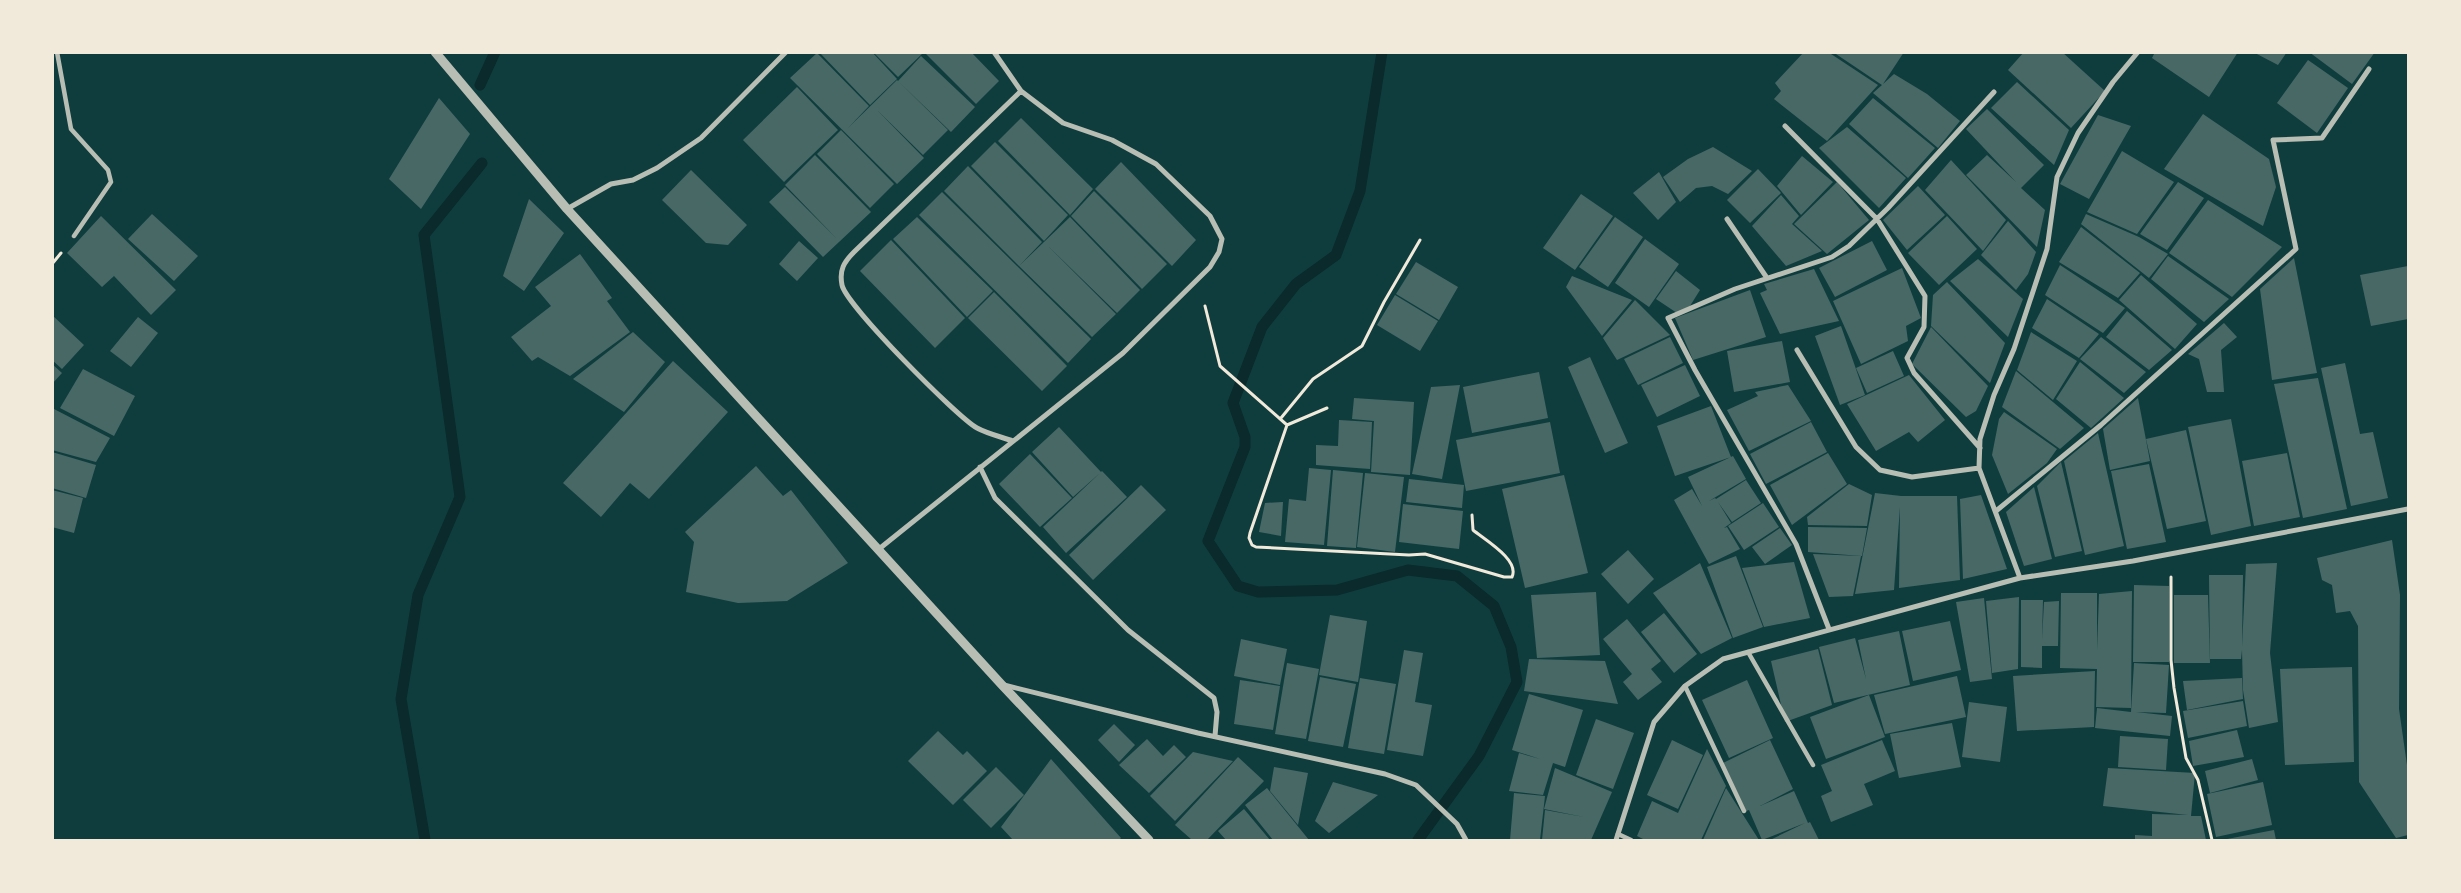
<svg xmlns="http://www.w3.org/2000/svg" width="2461" height="893" font-family="'Sofia Sans Condensed',sans-serif">
	<style>
		.lines { fill: none; stroke-linecap: round; stroke-linejoin: round }
		.stream { stroke: #0a2a2b; stroke-width: 11 }
		.building { fill: #486865 }
		.path { stroke: #f1e9da; stroke-width: 3 }
		.pedestrian { stroke: #b8beb3; stroke-width: 4.5 }
		.minor { stroke: #b8beb3; stroke-width: 5 }
		.tertiary { stroke: #b8beb3; stroke-width: 9 }
	</style>
	<rect width="100%" height="100%" fill="#0f3d3e"/>
	<g class="lines">
		<path class="stream" d="M 1382,52 L 1360,191 L 1336,255 L 1296,284 L 1262,327 L 1233,403 L 1245,437 L 1245,447 L 1208,541 L 1238,586 L 1258,592 L 1337,590 L 1408,570 L 1457,576 L 1494,606 L 1511,647 L 1517,682 L 1479,756 L 1418,840
			M 480,85 L 495,52
			M 425,840 L 401,699 L 418,595 L 460,497 L 424,235 L 482,163"/>
	</g>
	<path class="building" d="M 819,52 L 872,52 L 897,79 L 870,105 Z
		M 873,52 L 922,52 L 923,53 L 898,77 Z
		M 924,52 L 971,52 L 999,81 L 976,104 Z
		M 1804,52 L 1828,52 L 1878,85 L 1827,141 L 1774,99 L 1781,91 L 1775,83 Z
		M 1833,52 L 1904,52 L 1883,84 L 1894,74 L 1927,94 L 1960,121 L 1938,148 L 1873,93 L 1882,85 Z
		M 2024,52 L 2062,52 L 2105,91 L 2071,128 L 2008,70 Z
		M 2155,52 L 2238,52 L 2209,97 L 2152,58 Z
		M 2253,52 L 2287,52 L 2278,65 Z
		M 2309,52 L 2375,52 L 2352,84 Z
		M 817,53 L 869,106 L 848,128 L 897,80 L 948,130 L 923,155 L 877,110 L 924,158 L 897,184 L 790,78 Z
		M 921,56 L 975,107 L 951,132 L 898,81 Z
		M 2308,60 L 2348,88 L 2317,133 L 2277,103 Z
		M 2017,82 L 2069,130 L 2054,165 L 1991,108 Z
		M 797,87 L 838,130 L 784,182 L 743,140 Z
		M 439,98 L 470,134 L 421,209 L 389,179 Z
		M 1873,98 L 1935,148 L 1908,178 L 1849,124 Z
		M 1987,109 L 2044,165 L 2021,188 L 2045,210 L 2037,247 L 1966,175 L 1987,155 L 2016,182 L 1966,129 Z
		M 2203,114 L 2269,159 L 2276,187 L 2263,226 L 2164,169 Z
		M 2098,115 L 2131,126 L 2089,199 L 2060,184 Z
		M 1021,118 L 1093,189 L 1070,215 L 998,141 Z
		M 1847,127 L 1906,178 L 1879,208 L 1819,148 Z
		M 841,130 L 894,184 L 870,208 L 817,154 Z
		M 995,142 L 1068,215 L 1044,241 L 971,166 Z
		M 1713,147 L 1752,171 L 1728,194 L 1712,186 L 1696,188 L 1680,202 L 1663,177 L 1688,159 Z
		M 2122,151 L 2174,182 L 2137,234 L 2087,212 Z
		M 815,155 L 871,212 L 823,257 L 769,202 L 785,187 L 837,239 L 785,185 Z
		M 1802,156 L 1833,182 L 1801,215 L 1777,186 Z
		M 1951,160 L 2006,220 L 1983,251 L 1925,190 Z
		M 1121,162 L 1196,240 L 1172,266 L 1095,189 Z
		M 968,166 L 1042,242 L 1019,266 L 944,191 Z
		M 1758,169 L 1781,193 L 1750,223 L 1727,200 Z
		M 691,170 L 747,225 L 728,245 L 706,243 L 662,200 Z
		M 1659,172 L 1676,202 L 1658,220 L 1633,193 Z
		M 1837,182 L 1869,220 L 1827,254 L 1794,224 Z
		M 2178,182 L 2204,198 L 2167,250 L 2140,234 Z
		M 1918,186 L 1945,215 L 1907,250 L 1883,220 Z
		M 1094,191 L 1167,264 L 1142,289 L 1071,216 Z
		M 942,192 L 1091,339 L 1068,363 L 919,215 Z
		M 1581,194 L 1613,216 L 1575,270 L 1543,248 Z
		M 1781,195 L 1799,216 L 1792,224 L 1822,251 L 1786,266 L 1752,226 Z
		M 529,199 L 564,233 L 524,291 L 503,276 Z
		M 2208,200 L 2282,247 L 2232,297 L 2169,253 Z
		M 152,214 L 198,256 L 174,281 L 128,239 Z
		M 2086,214 L 2139,237 L 2168,254 L 2149,278 L 2081,224 Z
		M 101,216 L 176,290 L 151,315 L 114,276 L 102,287 L 67,253 Z
		M 1947,216 L 1977,249 L 1939,285 L 1908,253 Z
		M 917,217 L 993,291 L 967,317 L 893,239 Z
		M 1070,217 L 1140,290 L 1117,313 L 1048,246 L 1116,314 L 1092,337 L 1019,266 Z
		M 1615,217 L 1643,237 L 1608,287 L 1579,267 Z
		M 2008,221 L 2036,252 L 2028,274 L 2016,290 L 1981,255 Z
		M 2081,227 L 2140,273 L 2118,298 L 2059,262 Z
		M 1645,239 L 1679,264 L 1649,307 L 1615,283 Z
		M 891,240 L 965,318 L 935,348 L 860,271 Z
		M 799,241 L 818,258 L 797,281 L 779,264 Z
		M 1872,241 L 1887,270 L 1835,297 L 1819,268 Z
		M 580,254 L 612,298 L 607,301 L 630,332 L 570,376 L 538,357 L 532,361 L 511,337 L 551,306 L 535,287 Z
		M 2168,256 L 2229,299 L 2204,322 L 2151,279 Z
		M 2294,258 L 2317,373 L 2272,380 L 2260,289 Z
		M 1978,259 L 2023,299 L 2008,337 L 1950,281 Z
		M 1416,262 L 1458,287 L 1439,320 L 1396,294 Z
		M 2060,265 L 2125,308 L 2103,333 L 2045,295 Z
		M 2408,266 L 2408,319 L 2371,326 L 2360,275 Z
		M 1902,268 L 1921,318 L 1906,326 L 1908,341 L 1861,364 L 1833,301 Z
		M 1814,269 L 1839,321 L 1780,334 L 1760,293 L 1767,290 L 1764,284 Z
		M 1676,271 L 1700,290 L 1690,306 L 1677,313 L 1656,299 Z
		M 2141,275 L 2197,324 L 2175,349 L 2119,300 Z
		M 1572,276 L 1632,300 L 1602,336 L 1566,287 Z
		M 1947,282 L 2005,343 L 1990,383 L 1931,326 L 1933,295 Z
		M 1750,290 L 1766,337 L 1693,360 L 1675,318 Z
		M 994,292 L 1067,366 L 1042,391 L 968,318 Z
		M 1395,295 L 1438,321 L 1420,351 L 1377,325 Z
		M 2047,299 L 2099,334 L 2079,358 L 2032,328 Z
		M 1635,300 L 1670,335 L 1617,360 L 1603,338 Z
		M 2127,311 L 2172,350 L 2149,370 L 2106,337 Z
		M 52,315 L 84,345 L 62,369 L 52,360 Z
		M 138,317 L 158,333 L 131,367 L 110,351 Z
		M 2224,323 L 2237,337 L 2221,350 L 2224,392 L 2207,392 L 2199,359 L 2188,354 Z
		M 1841,326 L 1865,395 L 1840,405 L 1815,336 Z
		M 1931,327 L 1988,386 L 1976,411 L 1966,417 L 1912,364 Z
		M 633,332 L 665,362 L 624,412 L 573,379 Z
		M 2031,332 L 2077,361 L 2053,400 L 2017,370 Z
		M 1670,337 L 1683,363 L 1638,385 L 1624,359 Z
		M 2101,337 L 2146,372 L 2124,393 L 2080,359 Z
		M 1782,341 L 1790,382 L 1734,392 L 1727,351 Z
		M 1893,351 L 1904,376 L 1867,393 L 1856,368 Z
		M 1590,357 L 1628,443 L 1605,453 L 1568,367 Z
		M 673,361 L 728,412 L 649,499 L 630,483 L 601,517 L 563,483 Z
		M 2080,362 L 2124,398 L 2091,428 L 2056,399 Z
		M 2345,363 L 2360,434 L 2373,432 L 2388,498 L 2351,506 L 2321,368 Z
		M 52,364 L 62,373 L 52,384 Z
		M 1685,365 L 1700,396 L 1657,417 L 1641,385 Z
		M 83,369 L 135,396 L 114,436 L 60,408 Z
		M 2016,371 L 2084,428 L 2060,449 L 2002,407 Z
		M 1539,372 L 1548,418 L 1472,433 L 1463,387 Z
		M 1909,375 L 1945,420 L 1918,442 L 1909,432 L 1876,451 L 1847,404 Z
		M 2318,378 L 2347,509 L 2303,518 L 2274,384 Z
		M 1460,385 L 1442,479 L 1412,474 L 1431,387 Z
		M 1788,385 L 1811,421 L 1749,451 L 1727,410 L 1758,396 L 1755,392 Z
		M 1354,398 L 1414,402 L 1410,475 L 1371,472 L 1374,421 L 1352,419 Z
		M 2138,398 L 2150,461 L 2110,470 L 2103,429 Z
		M 1711,406 L 1731,457 L 1675,476 L 1657,426 Z
		M 54,409 L 110,438 L 96,462 L 52,450 Z
		M 2004,412 L 2057,449 L 2047,463 L 2008,494 L 1992,455 L 1999,419 Z
		M 2231,419 L 2251,526 L 2211,535 L 2188,427 Z
		M 1339,420 L 1372,422 L 1370,469 L 1316,465 L 1316,445 L 1338,446 Z
		M 1550,422 L 1560,473 L 1466,491 L 1456,440 Z
		M 1811,422 L 1827,452 L 1766,484 L 1750,454 Z
		M 1059,427 L 1101,472 L 1073,497 L 1032,452 Z
		M 2186,430 L 2206,521 L 2167,529 L 2146,439 Z
		M 2098,433 L 2124,546 L 2085,555 L 2064,461 Z
		M 52,452 L 96,465 L 86,498 L 52,488 Z
		M 1828,453 L 1847,484 L 1792,525 L 1770,485 Z
		M 2287,453 L 2300,517 L 2254,526 L 2242,461 Z
		M 1030,454 L 1072,498 L 1040,527 L 999,484 Z
		M 1733,456 L 1746,479 L 1709,501 L 1715,498 L 1716,499 L 1746,480 L 1761,503 L 1732,522 L 1718,502 L 1731,523 L 1724,528 L 1727,527 L 1740,549 L 1709,564 L 1674,500 L 1692,489 L 1702,506 L 1688,477 Z
		M 2061,462 L 2082,551 L 2055,557 L 2037,486 Z
		M 2149,464 L 2166,542 L 2127,549 L 2111,471 Z
		M 756,466 L 783,496 L 791,490 L 848,563 L 787,601 L 738,603 L 686,592 L 694,542 L 685,532 Z
		M 1309,468 L 1331,470 L 1324,545 L 1285,542 L 1289,499 L 1306,501 Z
		M 1333,470 L 1363,473 L 1356,548 L 1327,546 Z
		M 1102,471 L 1127,497 L 1066,553 L 1043,527 Z
		M 1365,473 L 1404,477 L 1395,552 L 1357,547 Z
		M 1564,475 L 1588,573 L 1525,588 L 1502,489 Z
		M 1409,479 L 1464,485 L 1462,508 L 1406,502 Z
		M 1849,484 L 1872,495 L 1867,526 L 1808,525 L 1807,517 Z
		M 1141,485 L 1166,510 L 1093,580 L 1069,555 Z
		M 2034,487 L 2052,559 L 2024,566 L 2006,512 Z
		M 52,490 L 83,498 L 74,533 L 52,527 Z
		M 1875,493 L 1901,496 L 1957,496 L 1960,580 L 1899,588 L 1900,507 L 1894,590 L 1855,594 Z
		M 1981,495 L 2007,569 L 1963,579 L 1960,499 Z
		M 1283,502 L 1281,536 L 1259,532 L 1265,503 Z
		M 1763,503 L 1779,527 L 1744,550 L 1728,526 Z
		M 1403,504 L 1463,511 L 1459,549 L 1399,542 Z
		M 1808,527 L 1867,528 L 1862,556 L 1808,552 Z
		M 1780,528 L 1792,545 L 1765,564 L 1752,547 Z
		M 2392,540 L 2400,595 L 2399,709 L 2408,772 L 2408,835 L 2396,838 L 2359,782 L 2358,626 L 2350,611 L 2336,613 L 2332,585 L 2322,580 L 2317,558 Z
		M 1628,550 L 1654,579 L 1628,604 L 1601,574 Z
		M 1813,554 L 1861,556 L 1853,596 L 1829,597 Z
		M 1736,556 L 1763,627 L 1733,638 L 1707,567 Z
		M 1794,562 L 1810,618 L 1764,627 L 1742,568 Z
		M 1700,563 L 1732,638 L 1701,654 L 1653,593 Z
		M 2277,563 L 2270,653 L 2278,722 L 2249,728 L 2243,690 L 2242,650 L 2241,659 L 2210,659 L 2209,575 L 2243,575 L 2242,647 L 2246,564 Z
		M 2134,585 L 2169,586 L 2169,662 L 2133,662 Z
		M 2132,591 L 2131,708 L 2096,707 L 2097,669 L 2060,668 L 2061,593 L 2097,593 L 2097,650 L 2099,594 Z
		M 1596,592 L 1600,655 L 1537,658 L 1531,595 Z
		M 2174,595 L 2208,595 L 2210,663 L 2174,663 Z
		M 2019,597 L 2018,669 L 1992,673 L 1986,601 Z
		M 1984,598 L 1992,679 L 1970,682 L 1956,602 Z
		M 2021,600 L 2043,600 L 2042,640 L 2044,602 L 2059,601 L 2058,646 L 2042,646 L 2042,668 L 2021,667 Z
		M 1664,613 L 1697,654 L 1674,673 L 1641,632 Z
		M 1330,615 L 1367,621 L 1358,682 L 1319,675 Z
		M 1627,619 L 1661,661 L 1651,669 L 1662,682 L 1638,700 L 1623,682 L 1632,674 L 1603,639 Z
		M 1950,621 L 1961,670 L 1913,681 L 1902,631 Z
		M 1899,631 L 1910,685 L 1834,703 L 1819,647 L 1855,638 L 1866,679 L 1858,640 Z
		M 1241,639 L 1287,649 L 1280,685 L 1234,676 Z
		M 1818,649 L 1832,705 L 1785,722 L 1771,661 Z
		M 1404,650 L 1423,653 L 1415,702 L 1432,705 L 1423,756 L 1387,750 Z
		M 1529,659 L 1605,661 L 1618,704 L 1524,691 Z
		M 1287,663 L 1319,669 L 1306,739 L 1275,734 Z
		M 2134,663 L 2169,665 L 2166,713 L 2136,712 L 2172,716 L 2170,736 L 2095,728 L 2097,708 L 2131,712 Z
		M 2352,667 L 2354,762 L 2285,765 L 2280,669 Z
		M 2095,671 L 2094,727 L 2017,731 L 2013,676 Z
		M 1957,676 L 1966,717 L 1885,734 L 1874,695 Z
		M 1320,677 L 1356,684 L 1343,747 L 1308,741 Z
		M 1360,678 L 1396,684 L 1384,754 L 1348,748 Z
		M 2242,678 L 2243,699 L 2187,710 L 2183,681 Z
		M 1240,680 L 1280,686 L 1273,730 L 1234,724 Z
		M 1747,680 L 1773,738 L 1729,758 L 1702,700 Z
		M 1529,694 L 1583,710 L 1565,767 L 1553,763 L 1543,795 L 1509,791 L 1519,753 L 1540,759 L 1512,750 Z
		M 1869,695 L 1885,737 L 1826,759 L 1810,717 Z
		M 2243,701 L 2247,726 L 2188,738 L 2183,711 Z
		M 1969,702 L 2007,707 L 2000,762 L 1962,757 Z
		M 1596,719 L 1634,733 L 1613,789 L 1576,775 Z
		M 1952,723 L 1961,767 L 1899,778 L 1890,734 Z
		M 1114,724 L 1135,745 L 1119,762 L 1098,740 Z
		M 2237,730 L 2244,757 L 2193,766 L 2189,741 Z
		M 938,731 L 963,755 L 967,751 L 987,771 L 953,805 L 908,761 Z
		M 2120,736 L 2168,739 L 2166,770 L 2118,767 Z
		M 1147,739 L 1163,756 L 1174,745 L 1186,757 L 1149,793 L 1119,765 Z
		M 1672,740 L 1703,755 L 1678,809 L 1647,795 Z
		M 1770,740 L 1793,789 L 1760,806 L 1794,791 L 1808,823 L 1810,822 L 1819,840 L 1770,840 L 1805,823 L 1762,840 L 1749,810 L 1746,811 L 1723,763 Z
		M 1882,740 L 1895,771 L 1864,784 L 1873,805 L 1831,822 L 1821,796 L 1832,791 L 1821,765 Z
		M 1707,749 L 1726,786 L 1701,840 L 1645,840 L 1637,836 L 1652,801 L 1678,813 Z
		M 1193,752 L 1233,761 L 1175,821 L 1150,796 Z
		M 1238,757 L 1264,781 L 1207,840 L 1192,840 L 1175,825 Z
		M 1051,759 L 1121,838 L 1119,840 L 1013,840 L 1001,827 Z
		M 2252,759 L 2258,780 L 2210,793 L 2205,771 Z
		M 996,767 L 1024,795 L 991,828 L 963,800 Z
		M 1274,767 L 1308,773 L 1298,825 L 1270,791 Z
		M 1555,768 L 1612,792 L 1591,840 L 1542,840 L 1545,810 L 1584,817 L 1544,809 Z
		M 2108,768 L 2195,773 L 2191,816 L 2201,816 L 2206,840 L 2135,840 L 2135,835 L 2152,836 L 2152,814 L 2188,815 L 2103,806 Z
		M 1333,782 L 1378,795 L 1329,833 L 1315,821 Z
		M 2263,782 L 2272,825 L 2216,837 L 2207,794 Z
		M 1267,788 L 1309,840 L 1273,840 L 1245,805 Z
		M 1726,788 L 1759,840 L 1703,840 Z
		M 1514,793 L 1545,796 L 1540,840 L 1510,840 Z
		M 1244,809 L 1270,840 L 1226,840 L 1218,831 Z
		M 2274,830 L 2276,840 L 2222,840 Z"/>
	<g class="lines">
		<path class="path" d="M 52,264 L 61,253
			M 1205,306 L 1220,366 L 1287,425 L 1250,533 L 1249,538 L 1252,545 L 1256,547 L 1409,555 L 1425,554 L 1504,577 L 1512,577 C 1520,560 1485,540 1473,530 L 1472,515
			M 1281,418 L 1313,379 L 1362,346 L 1384,302 L 1420,240
			M 1287,425 L 1327,408
			M 2171,577 L 2171,660 L 2174,688 L 2186,758 L 2198,780 L 2212,840"/>
		<path class="pedestrian" d="M 57,52 L 71,129 L 108,170 L 111,182 L 74,236
			M 1748,652 L 1813,765
			M 1685,686 L 1744,811
			M 1618,834 L 1631,840"/>
		<path class="minor" d="M 1785,126 L 1877,219 L 1925,296 L 1924,327 L 1907,358 L 1914,373 L 1980,448
			M 567,209 L 611,184 L 633,180 L 657,168 L 701,138 L 786,52
			M 1727,219 L 1767,278
			M 1797,350 L 1856,447 L 1880,470 L 1912,477 L 1979,468
			M 1013,441 C 1002,437 988,434 977,428 C 957,417 846,305 842,285 C 839,270 844,262 854,252 L 1021,91
			M 980,467 L 995,498 L 1128,630 L 1214,698 L 1217,712 L 1215,736
			M 1996,511 L 2101,425 L 2296,249 L 2273,140 L 2322,138 L 2369,69
			M 879,549 L 1123,353 L 1210,267 L 1219,252 L 1222,239 L 1210,216 L 1156,164 L 1112,140 L 1063,123 L 1021,91 L 994,52
			M 2020,578 L 1979,468 L 1980,439 L 1994,395 L 2014,349 L 2047,249 L 2057,177 L 2078,133 L 2113,82 L 2138,52
			M 1829,629 L 1796,544 L 1695,370 L 1668,318 L 1735,289 L 1832,257 L 1849,246 L 1888,208 L 1994,92
			M 1004,685 L 1198,733 L 1385,774 L 1416,785 L 1457,824 L 1466,840
			M 1616,840 L 1654,722 L 1685,686 L 1723,659 L 2020,578 L 2133,561 L 2408,509"/>
		<path class="tertiary" d="M 435,52 L 567,209 L 1002,685 L 1149,840"/>
	</g>
	<rect width="2461" height="893" fill="none" stroke="#f1e9da" stroke-width="108"/>
</svg>
